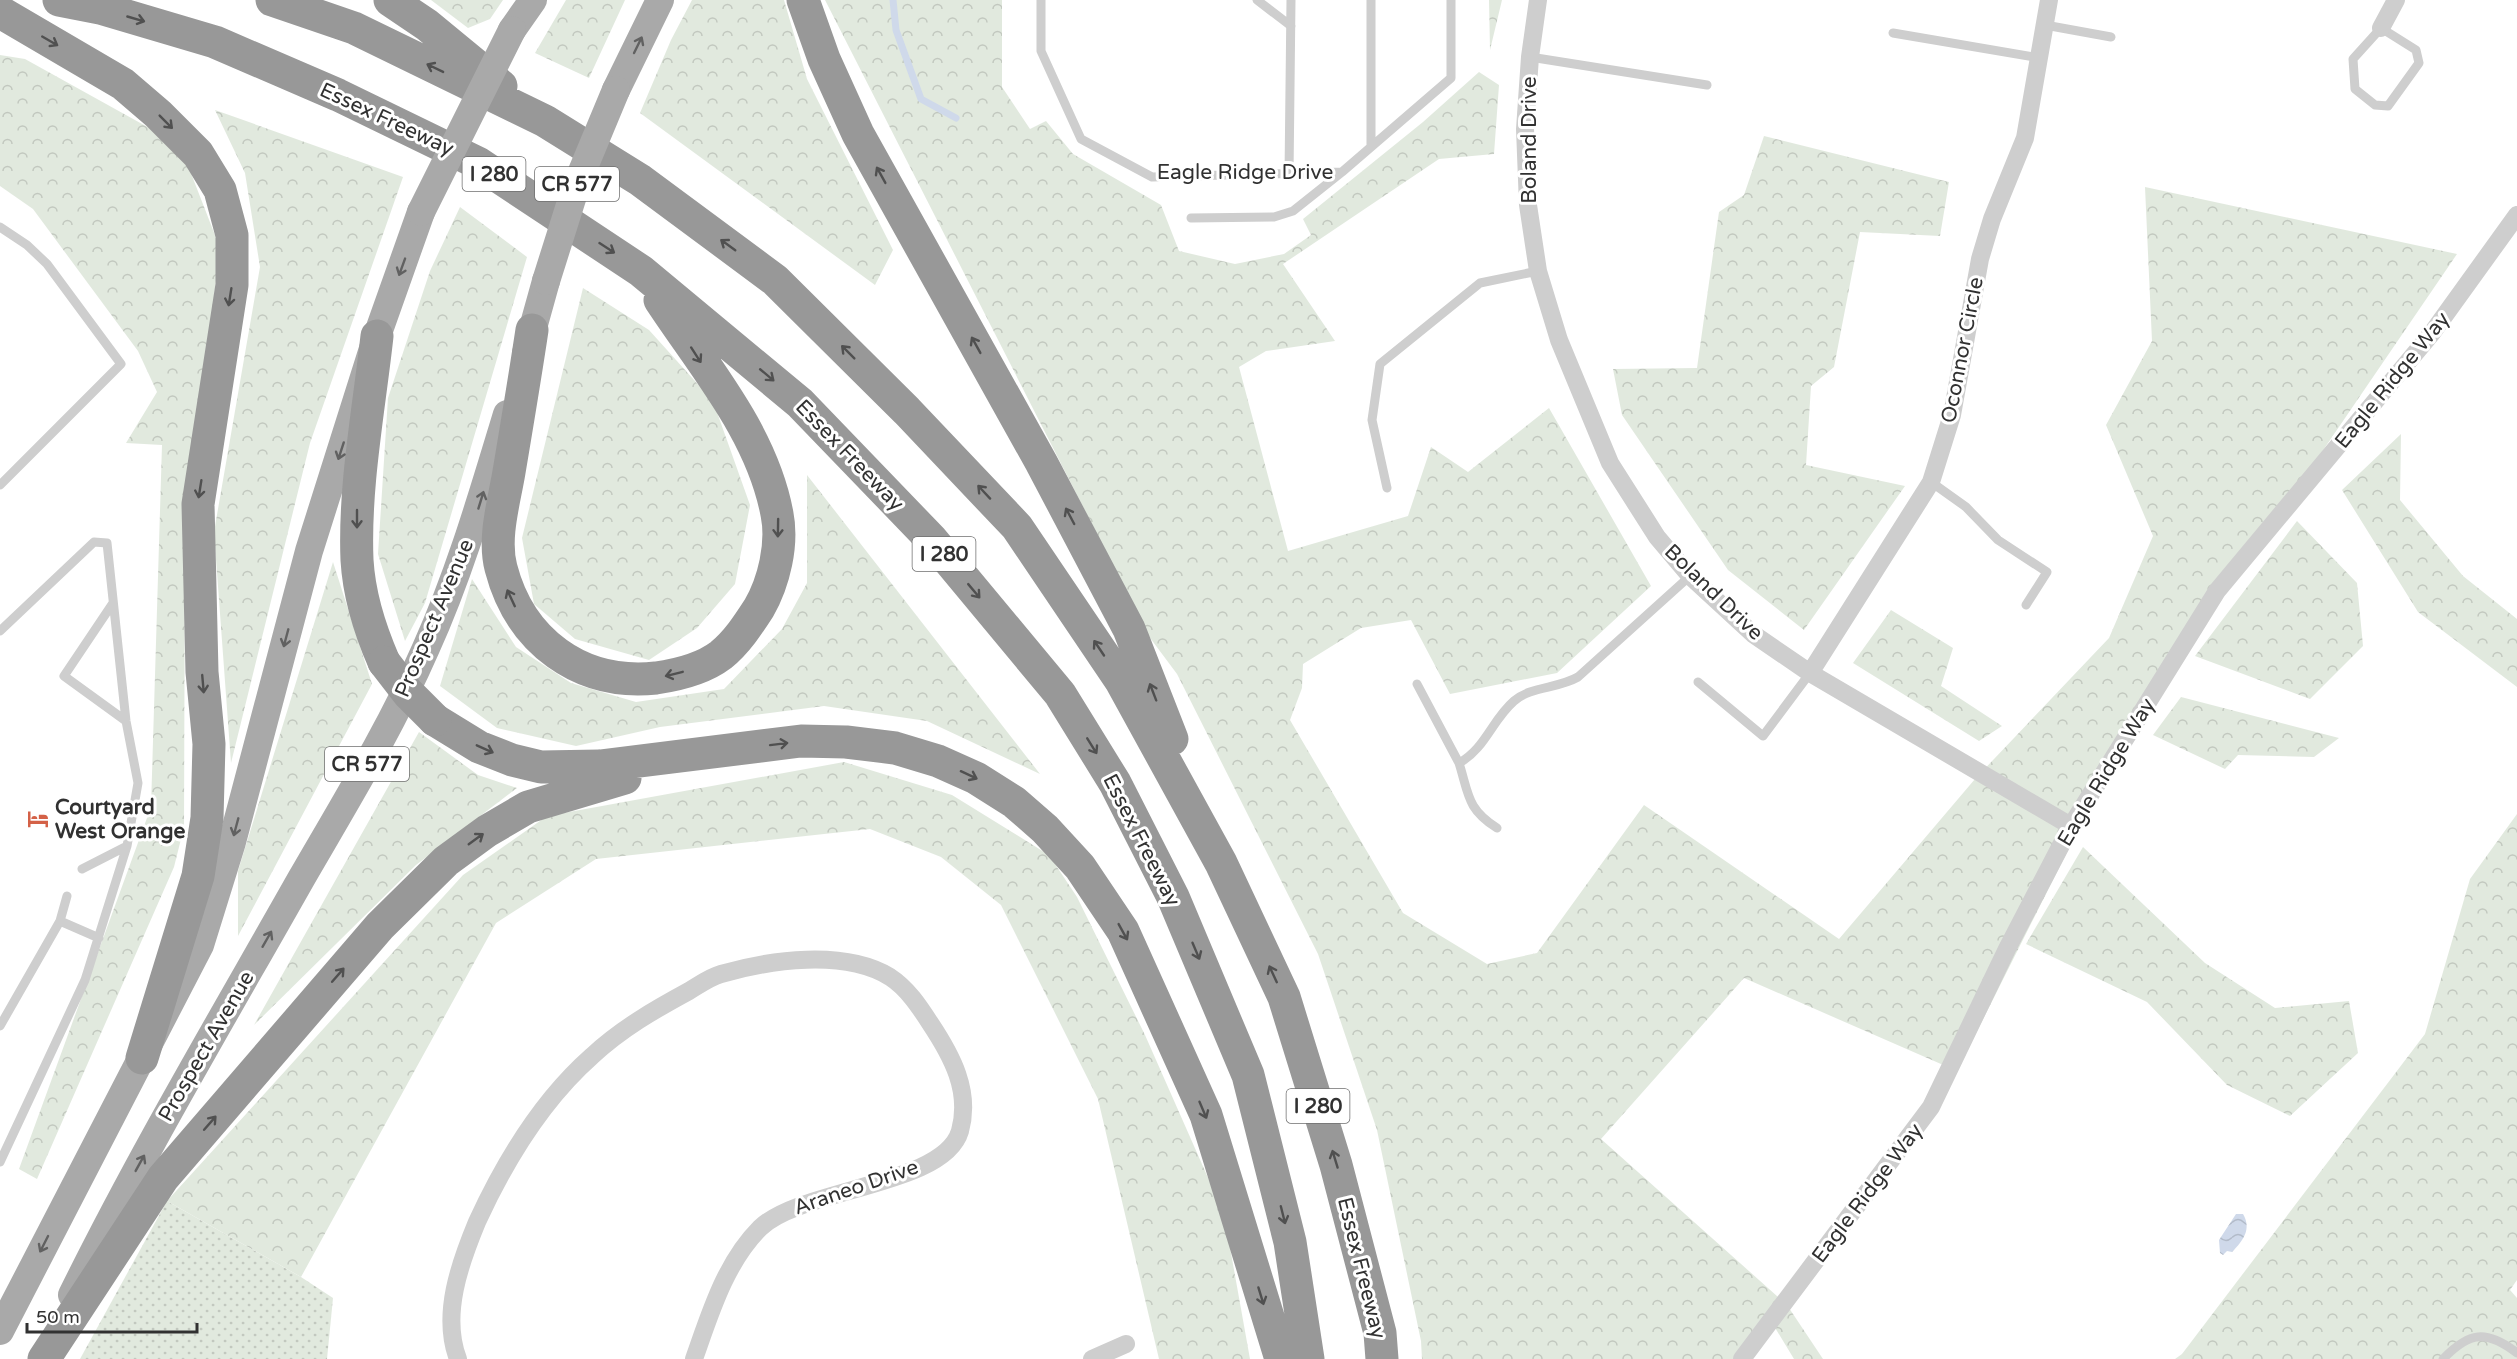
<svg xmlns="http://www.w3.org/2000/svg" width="2517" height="1359" font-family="'Varela Round',sans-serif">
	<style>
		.grass { fill: url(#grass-dots) }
		.forest { fill: url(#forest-crowns) }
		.water { fill: url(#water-waves) }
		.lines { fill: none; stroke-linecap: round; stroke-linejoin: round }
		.stream { stroke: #cfd9ea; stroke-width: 7 }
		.service { stroke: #cecece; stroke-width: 9 }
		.minor { stroke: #cecece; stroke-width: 18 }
		.primary { stroke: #a9a9a9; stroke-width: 28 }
		.motorway { stroke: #989898; stroke-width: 33 }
		.primary-bridge { stroke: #a9a9a9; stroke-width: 28 }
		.motorway-bridge { stroke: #989898; stroke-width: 33 }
		.oneway { stroke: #505050 }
		.oneway2 { stroke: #616161 }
		.labels { text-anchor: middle; stroke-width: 6; stroke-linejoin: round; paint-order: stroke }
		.shield { fill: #fff; stroke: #6f6f6f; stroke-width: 1.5 }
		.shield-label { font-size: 20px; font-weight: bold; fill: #313131 }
		.street-label { font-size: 21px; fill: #313131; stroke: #fff }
		.poi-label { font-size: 21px; font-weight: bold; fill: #313131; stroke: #fff; text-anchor: start }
	</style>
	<defs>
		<pattern id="grass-dots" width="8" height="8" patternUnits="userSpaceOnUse" patternTransform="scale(1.5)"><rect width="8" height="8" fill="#e1e9de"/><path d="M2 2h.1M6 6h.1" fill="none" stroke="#c2c8bf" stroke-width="1.8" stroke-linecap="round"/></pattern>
		<pattern id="forest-crowns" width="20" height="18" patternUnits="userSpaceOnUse" patternTransform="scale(1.5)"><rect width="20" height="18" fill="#e1e9de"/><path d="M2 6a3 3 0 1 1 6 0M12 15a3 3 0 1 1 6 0" fill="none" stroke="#c2c8bf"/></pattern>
		<pattern id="water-waves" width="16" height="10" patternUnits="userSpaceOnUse" patternTransform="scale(1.5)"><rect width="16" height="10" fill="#cfd9ea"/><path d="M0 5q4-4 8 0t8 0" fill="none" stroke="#b2bbc9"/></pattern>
	</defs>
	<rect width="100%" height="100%" fill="#fff"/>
	<path class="grass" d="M 167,1201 L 301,1277 L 333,1298 L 327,1359 L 80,1359 Z"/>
	<path class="forest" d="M 431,0 L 503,0 L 490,19 L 468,28 Z
		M 566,0 L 625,0 L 589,78 L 535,53 Z
		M 692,0 L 784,0 L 807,79 L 893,250 L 875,285 L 640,113 L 671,40 Z
		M 825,0 L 1002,0 L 1002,87 L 1030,129 L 1046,121 L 1073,154 L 1161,205 L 1179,251 L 1235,264 L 1284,254 L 1311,235 L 1303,219 L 1423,122 L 1479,72 L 1499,85 L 1494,154 L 1439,159 L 1283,264 L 1335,341 L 1266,351 L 1239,367 L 1288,551 L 1408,516 L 1431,447 L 1468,472 L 1549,408 L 1651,586 L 1557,673 L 1450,694 L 1411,620 L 1361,628 L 1303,664 L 1302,688 L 1290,720 L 1403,913 L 1487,964 L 1537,953 L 1644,805 L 1839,939 L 1975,779 L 2109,638 L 2153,536 L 2106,425 L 2152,341 L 2145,187 L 2457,254 L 2216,607 L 2076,834 L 1957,1071 L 1744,978 L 1601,1139 L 1787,1305 L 1823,1359 L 1794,1359 L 1774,1326 L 1740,1359 L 1422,1359 L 1421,1341 L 1377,1130 L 1318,954 L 1177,674 L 1130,611 L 1132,603 Z
		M 1489,0 L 1502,0 L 1490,50 Z
		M 0,55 L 25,59 L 180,145 L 220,248 L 185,534 L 184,827 L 174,867 L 37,1179 L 19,1169 L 151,807 L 162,445 L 126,443 L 157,392 L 138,351 L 33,209 L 0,186 Z
		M 215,110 L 403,177 L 310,443 L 231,763 L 214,532 L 260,267 L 245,173 Z
		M 1764,136 L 1949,182 L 1940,236 L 1860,232 L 1834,367 L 1811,386 L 1806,465 L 1905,486 L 1804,630 L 1728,570 L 1622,415 L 1613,369 L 1697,368 L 1719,212 L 1744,195 Z
		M 460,207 L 527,257 L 425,603 L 405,641 L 378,554 L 388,398 L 430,271 Z
		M 583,288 L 649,330 L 713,401 L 750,505 L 735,584 L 697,628 L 649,660 L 575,639 L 534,604 L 522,538 Z
		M 2401,434 L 2400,500 L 2463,576 L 2517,619 L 2517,687 L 2418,612 L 2342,490 Z
		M 807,475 L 1040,774 L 927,721 L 824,706 L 660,727 L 576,746 L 497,728 L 440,686 L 472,579 L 516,647 L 571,683 L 636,702 L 724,689 L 782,629 L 807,583 Z
		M 2297,521 L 2357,583 L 2363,646 L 2310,699 L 2195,656 Z
		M 333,562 L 372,684 L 238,936 L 238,871 Z
		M 1891,610 L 1953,648 L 1941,686 L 2002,726 L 1979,741 L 1853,663 Z
		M 2181,697 L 2339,738 L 2314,757 L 2238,755 L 2225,769 L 2153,735 Z
		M 419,732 L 478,775 L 517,788 L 416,865 L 254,1025 Z
		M 844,762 L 952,795 L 1049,855 L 1077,897 L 1145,1035 L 1224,1214 L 1250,1359 L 1159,1359 L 1098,1099 L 1001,905 L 941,857 L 870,829 L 596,859 L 496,923 L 301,1277 L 167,1201 L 463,875 L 547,816 Z
		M 2517,814 L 2517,1280 L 2510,1290 L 2517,1298 L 2517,1359 L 2175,1359 L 2182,1354 L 2425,1034 L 2470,879 Z
		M 2083,847 L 2205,963 L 2275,1008 L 2349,1001 L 2358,1053 L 2290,1116 L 2227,1085 L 2147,1002 L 2026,944 Z"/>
	<path class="water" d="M 2236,1214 L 2243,1214 C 2252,1229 2243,1241 2232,1252 L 2227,1251 L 2223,1255 L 2220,1253 L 2219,1240 Z"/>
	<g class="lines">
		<path class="stream" d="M 893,0 L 896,30 L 921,99 L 956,118"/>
		<path class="service" d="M 1041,0 L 1041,51 L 1081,139 L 1152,177 L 1342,172 L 1451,78 L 1451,0
			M 1257,0 L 1291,26
			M 2045,25 L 2111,37
			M 2381,28 L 2416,50 L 2419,63 L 2388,106 L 2375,105 L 2355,89 L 2353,59 Z
			M 1893,33 L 2040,58
			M 1530,57 L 1707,85
			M 1371,147 L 1371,0
			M 1289,175 L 1291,0
			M 1191,218 L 1274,217 L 1293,211 L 1342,172
			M 0,227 L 27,245 L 47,264 L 121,364 L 0,485
			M 1931,482 L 1966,507 L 1998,540 L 2047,572 L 2026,605
			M 1387,488 L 1372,420 L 1380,364 L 1480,283 L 1538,271
			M 113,603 L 64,676 L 126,721
			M 0,631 L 94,542 L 107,543 L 126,721 L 138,783 L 127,846 L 85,980 L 0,1162
			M 1698,682 L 1763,736 L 1810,673
			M 1417,684 L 1459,763 C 1485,749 1492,720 1514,701 C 1531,686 1557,689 1578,677 L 1690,576
			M 1459,763 C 1469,795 1467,809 1497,828
			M 82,869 L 127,846
			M 60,921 L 67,896
			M 0,1026 L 60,921 L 99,938
			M 2443,1359 C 2469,1332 2486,1329 2517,1353"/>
		<path class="minor" d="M 1538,0 L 1530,57 L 1525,129 L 1528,205 L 1538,271 L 1559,340 L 1610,463 L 1657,537 L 1690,576 L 1753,634 L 1810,673 L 2071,826
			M 2381,28 L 2396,0
			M 1810,673 L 1931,482 L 1952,415 L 1980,259 L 1992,219 L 2025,138 L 2049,0
			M 458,1359 C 441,1315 460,1263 477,1222 C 505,1161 541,1101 592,1056 C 621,1029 654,1010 689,991 C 699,985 710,977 721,974 C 770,960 844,949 890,977 C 907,988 919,1006 930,1023 C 952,1056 971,1091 960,1131 C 944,1186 801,1188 760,1228 C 725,1263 710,1314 694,1359
			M 1092,1359 L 1126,1344
			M 1742,1359 L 1931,1107 L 2007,949 L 2071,826 L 2217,591 L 2432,333 L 2517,215"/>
		<path class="primary" d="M 512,30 L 533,0
			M 616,90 L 660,0
			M 526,353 L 546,281
			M 72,1295 C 142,1153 223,1017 301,879 C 345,803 391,728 426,648 C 460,573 483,493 507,414
			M 0,1331 L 200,945 L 232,842 L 309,551 L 377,336 L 421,212"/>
		<path class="motorway" d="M 59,0 L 100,8 L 215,42 L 338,95 L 478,163 L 641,271 L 800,403 L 932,540 L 1060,694 L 1115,783 L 1173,897 L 1248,1075 L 1290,1242 L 1308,1359
			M 272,0 L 354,28 L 545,121 L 640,180 L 775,280 L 907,411 L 1017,527 L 1121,681 L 1221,863 L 1284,997 L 1336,1165 L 1380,1333 L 1382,1359
			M 390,0 L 427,25 L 501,86
			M 803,0 L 824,59 L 858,134 L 1041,462 L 1129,629 L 1172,739
			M 0,12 L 123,84 L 158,114 L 198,154 L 220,190 L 232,235 L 232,285 L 198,504 L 202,672 L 209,744 L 207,818 L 198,876 L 142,1058
			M 532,330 C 525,377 517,424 509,472 C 504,502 493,538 501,568 C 520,641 580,686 656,678 C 677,675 704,668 721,655 C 737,642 748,625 759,608 C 774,582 783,544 777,514 C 762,433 704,367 660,300
			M 377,336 C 369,409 354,486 357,560 C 359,595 370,630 384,662
			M 435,720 L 479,747 L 512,760 L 541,767 L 600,766 L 801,741 L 846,742 L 895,748 L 938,761 L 976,778 L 1014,802 L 1045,829 L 1080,867 L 1123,931 L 1206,1115 L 1281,1359
			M 44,1359 L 163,1178 L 380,926 L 446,861 L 487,831 L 528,807 L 625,778"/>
		<path class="primary-bridge" d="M 421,212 L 512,30
			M 546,281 L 576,186 L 616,90"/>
		<path class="motorway-bridge" d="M 384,662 L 408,693 L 435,720"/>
	</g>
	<defs><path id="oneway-shaft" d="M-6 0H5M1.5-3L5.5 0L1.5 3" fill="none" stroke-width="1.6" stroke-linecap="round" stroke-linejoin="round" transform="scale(1.5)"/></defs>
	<g class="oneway">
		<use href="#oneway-shaft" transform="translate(136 19) rotate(16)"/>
		<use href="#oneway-shaft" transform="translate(50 41) rotate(30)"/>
		<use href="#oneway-shaft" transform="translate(435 68) rotate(-154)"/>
		<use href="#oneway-shaft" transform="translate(166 122) rotate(45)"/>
		<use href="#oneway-shaft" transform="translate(881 175) rotate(-119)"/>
		<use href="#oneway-shaft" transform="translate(728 245) rotate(-144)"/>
		<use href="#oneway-shaft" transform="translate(607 248) rotate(33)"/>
		<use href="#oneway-shaft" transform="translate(230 297) rotate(99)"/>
		<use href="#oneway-shaft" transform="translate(976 345) rotate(-119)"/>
		<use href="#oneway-shaft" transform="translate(848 352) rotate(-135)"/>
		<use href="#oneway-shaft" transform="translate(696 355) rotate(57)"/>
		<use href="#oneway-shaft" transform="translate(767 375) rotate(40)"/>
		<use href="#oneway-shaft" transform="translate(200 489) rotate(99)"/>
		<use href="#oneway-shaft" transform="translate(984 492) rotate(-133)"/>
		<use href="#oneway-shaft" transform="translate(1070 516) rotate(-118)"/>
		<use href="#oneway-shaft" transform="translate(357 519) rotate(90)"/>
		<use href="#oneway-shaft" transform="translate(778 528) rotate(91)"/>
		<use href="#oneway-shaft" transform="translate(974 591) rotate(50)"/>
		<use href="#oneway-shaft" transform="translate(511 598) rotate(-115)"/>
		<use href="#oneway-shaft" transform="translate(1099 648) rotate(-124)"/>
		<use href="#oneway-shaft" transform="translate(674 674) rotate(166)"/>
		<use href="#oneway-shaft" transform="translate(203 684) rotate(85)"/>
		<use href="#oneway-shaft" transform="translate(1153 692) rotate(-111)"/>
		<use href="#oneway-shaft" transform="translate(779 744) rotate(-7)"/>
		<use href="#oneway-shaft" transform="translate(1092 746) rotate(58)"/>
		<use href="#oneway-shaft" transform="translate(485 749) rotate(24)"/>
		<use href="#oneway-shaft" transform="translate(969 775) rotate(25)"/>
		<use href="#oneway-shaft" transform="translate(476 839) rotate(-36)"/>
		<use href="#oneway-shaft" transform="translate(1123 932) rotate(61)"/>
		<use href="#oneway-shaft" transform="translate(1196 951) rotate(67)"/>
		<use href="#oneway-shaft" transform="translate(1273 974) rotate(-115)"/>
		<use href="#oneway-shaft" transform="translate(338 975) rotate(-49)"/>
		<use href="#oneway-shaft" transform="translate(1203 1110) rotate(67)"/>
		<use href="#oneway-shaft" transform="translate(210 1123) rotate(-49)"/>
		<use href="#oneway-shaft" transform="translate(1335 1159) rotate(-107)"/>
		<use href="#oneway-shaft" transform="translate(1283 1215) rotate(76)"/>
		<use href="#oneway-shaft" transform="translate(1261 1296) rotate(73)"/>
	</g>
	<g class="oneway2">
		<use href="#oneway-shaft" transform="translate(638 45) rotate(-64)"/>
		<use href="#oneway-shaft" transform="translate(402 267) rotate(110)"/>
		<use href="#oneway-shaft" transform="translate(341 451) rotate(108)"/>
		<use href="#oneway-shaft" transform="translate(481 500) rotate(-73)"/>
		<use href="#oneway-shaft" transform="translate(286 638) rotate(105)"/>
		<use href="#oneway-shaft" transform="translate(236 827) rotate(105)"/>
		<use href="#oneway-shaft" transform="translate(267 939) rotate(-60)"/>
		<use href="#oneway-shaft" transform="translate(140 1163) rotate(-61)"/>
		<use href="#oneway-shaft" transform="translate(44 1244) rotate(117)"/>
	</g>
	<defs>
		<symbol id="hotel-bare" viewBox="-9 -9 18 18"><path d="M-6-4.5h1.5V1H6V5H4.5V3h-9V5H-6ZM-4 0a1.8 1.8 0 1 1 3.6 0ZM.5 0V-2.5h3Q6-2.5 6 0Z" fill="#d46147" stroke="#fff" stroke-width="2.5" paint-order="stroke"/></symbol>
	</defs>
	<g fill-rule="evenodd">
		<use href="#hotel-bare" x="23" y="804" width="30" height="30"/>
	</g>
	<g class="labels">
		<g class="shield">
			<rect x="462.5" y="157" width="63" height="34" rx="4.5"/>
			<rect x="535" y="167" width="84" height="34" rx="4.5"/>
			<rect x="912.5" y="537" width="63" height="34" rx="4.5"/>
			<rect x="325" y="747" width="84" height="34" rx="4.5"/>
			<rect x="1286.5" y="1089" width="63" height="34" rx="4.5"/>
		</g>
		<g class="shield-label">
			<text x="494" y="181">I 280</text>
			<text x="577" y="191">CR 577</text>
			<text x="944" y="561">I 280</text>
			<text x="367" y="771">CR 577</text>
			<text x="1318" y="1113">I 280</text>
		</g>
		<g class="street-label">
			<text transform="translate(387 119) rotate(25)" y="7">Essex Freeway</text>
			<text transform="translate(1529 140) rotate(-90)" y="7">Boland Drive</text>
			<text x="1245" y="179">Eagle Ridge Drive</text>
			<text transform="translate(1962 350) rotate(-79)" y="7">Oconnor Circle</text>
			<text transform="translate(2392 380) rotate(-51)" y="7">Eagle Ridge Way</text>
			<text transform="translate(850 455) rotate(46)" y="7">Essex Freeway</text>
			<text transform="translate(1714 592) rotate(44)" y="7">Boland Drive</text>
			<text transform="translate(434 618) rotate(-67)" y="7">Prospect Avenue</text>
			<text transform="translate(2106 772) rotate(-59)" y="7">Eagle Ridge Way</text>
			<text transform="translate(1142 840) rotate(63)" y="7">Essex Freeway</text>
			<text transform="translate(206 1046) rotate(-60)" y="7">Prospect Avenue</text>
			<text transform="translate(856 1187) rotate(-19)" y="7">Araneo Drive</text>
			<text transform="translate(1867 1193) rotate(-53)" y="7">Eagle Ridge Way</text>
			<text transform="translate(1362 1268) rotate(76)" y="7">Essex Freeway</text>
		</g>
		<g class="poi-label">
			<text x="55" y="814">Courtyard<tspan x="55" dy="24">West Orange</tspan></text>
		</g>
	</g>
	<path d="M27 1323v9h170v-9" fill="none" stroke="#313131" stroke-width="3"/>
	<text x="36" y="1323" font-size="18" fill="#313131" stroke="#ffffff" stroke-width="4.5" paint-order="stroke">50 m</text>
</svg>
